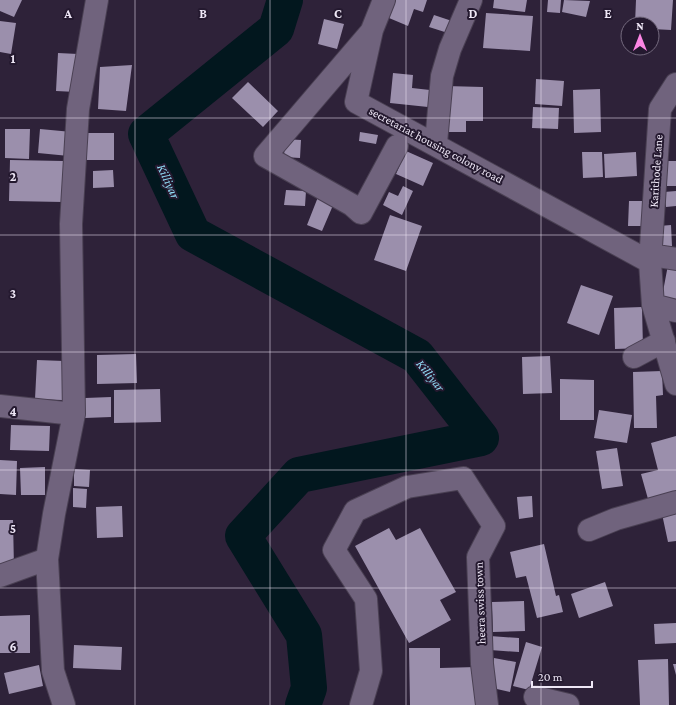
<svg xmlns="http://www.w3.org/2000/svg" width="676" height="705" font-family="'Crimson Pro',serif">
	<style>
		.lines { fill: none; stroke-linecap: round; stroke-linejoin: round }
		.river { stroke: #02171e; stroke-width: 36 }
		.building { fill: #9b8fac }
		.minor-casing { stroke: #4a4053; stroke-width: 24 }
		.minor { stroke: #70637d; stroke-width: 22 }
		.grid { fill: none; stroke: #eee7f6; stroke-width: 1; stroke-opacity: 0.55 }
		.labels { text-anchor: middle; stroke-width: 4; stroke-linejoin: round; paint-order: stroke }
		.street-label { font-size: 12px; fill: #eee7f6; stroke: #24192f }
		.water-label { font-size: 13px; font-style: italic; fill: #90dbf5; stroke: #24192f }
		.grid-label { font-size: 13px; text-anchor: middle; font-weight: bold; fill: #eee7f6; stroke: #24192f; stroke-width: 4; stroke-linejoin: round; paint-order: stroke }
	</style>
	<rect width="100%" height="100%" fill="#2e2239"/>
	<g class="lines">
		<path class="river" d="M 285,0 L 276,29 L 146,134 L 193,234 L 417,356 L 481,438 L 299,475 L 243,536 L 304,635 L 309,688 L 303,705"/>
	</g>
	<path class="building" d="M 0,0 L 22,0 L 14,17 L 0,11 Z
		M 396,0 L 427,0 L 423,12 L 414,9 L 408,26 L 389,18 Z
		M 494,0 L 527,0 L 525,12 L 493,8 Z
		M 548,0 L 561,0 L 560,13 L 547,12 Z
		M 564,0 L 590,1 L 586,17 L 562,12 Z
		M 636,0 L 673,0 L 671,30 L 652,29 L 652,24 L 635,24 Z
		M 486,13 L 533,16 L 530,51 L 483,48 Z
		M 434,15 L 455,22 L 451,34 L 429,27 Z
		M 324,19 L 344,24 L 337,49 L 318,44 Z
		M 0,21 L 16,23 L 11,54 L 0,52 Z
		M 58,53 L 78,54 L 76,92 L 56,91 Z
		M 132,65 L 126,111 L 98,109 L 100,67 Z
		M 393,73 L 413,75 L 412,88 L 430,90 L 428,107 L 390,103 Z
		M 536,79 L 564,81 L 562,106 L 535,104 Z
		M 248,82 L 278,111 L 263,127 L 232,98 Z
		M 446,86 L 483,87 L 483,121 L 466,121 L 466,132 L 446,132 Z
		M 600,89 L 601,132 L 574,133 L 573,90 Z
		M 533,107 L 559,108 L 558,129 L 532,128 Z
		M 5,129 L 30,129 L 29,159 L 5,158 Z
		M 40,129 L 72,132 L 69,156 L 38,153 Z
		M 360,132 L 378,135 L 376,144 L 359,141 Z
		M 85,133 L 114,133 L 114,160 L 85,160 Z
		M 285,139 L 301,140 L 300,158 L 284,157 Z
		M 406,151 L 433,163 L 423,186 L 396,174 Z
		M 582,152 L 602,152 L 603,177 L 583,178 Z
		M 636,152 L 637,176 L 605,178 L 604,154 Z
		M 10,160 L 64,161 L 63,202 L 9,201 Z
		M 662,161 L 676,161 L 676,186 L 661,186 Z
		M 113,170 L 114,187 L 93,188 L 93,171 Z
		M 403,186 L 413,191 L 402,215 L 383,205 L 389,192 L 398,196 Z
		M 286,190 L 306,191 L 305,206 L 284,205 Z
		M 676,191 L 676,206 L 666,207 L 664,192 Z
		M 318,197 L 334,203 L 322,231 L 307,225 Z
		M 629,201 L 644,201 L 643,226 L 628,226 Z
		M 390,215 L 422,226 L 406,271 L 374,260 Z
		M 671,225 L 672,246 L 659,246 L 659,226 Z
		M 668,265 L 676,266 L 676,304 L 661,302 Z
		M 581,285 L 613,296 L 599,335 L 567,323 Z
		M 642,307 L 643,348 L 615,349 L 614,308 Z
		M 136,354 L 137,383 L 97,384 L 97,355 Z
		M 550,356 L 552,393 L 523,394 L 522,357 Z
		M 37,360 L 64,361 L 62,400 L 35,399 Z
		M 662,371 L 663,395 L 656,396 L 657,428 L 634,428 L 633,372 Z
		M 560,379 L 594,380 L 594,420 L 560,420 Z
		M 160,389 L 161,422 L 114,423 L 114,390 Z
		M 111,397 L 111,417 L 85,418 L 85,398 Z
		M 599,410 L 632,415 L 627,443 L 594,438 Z
		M 11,425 L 50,426 L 49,451 L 10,450 Z
		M 676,436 L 676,492 L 648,499 L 641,474 L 658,470 L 651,443 Z
		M 617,448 L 623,486 L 602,489 L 596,451 Z
		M 0,460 L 17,461 L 16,495 L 0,494 Z
		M 45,467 L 45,495 L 21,495 L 20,468 Z
		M 74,469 L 90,470 L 89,487 L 74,486 Z
		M 73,488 L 87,489 L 86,508 L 73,507 Z
		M 532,496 L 533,517 L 519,519 L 517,497 Z
		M 122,506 L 123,537 L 97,538 L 96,507 Z
		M 676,511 L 676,541 L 668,542 L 662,514 Z
		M 0,520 L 13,520 L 14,568 L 0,568 Z
		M 389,528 L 396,540 L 420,528 L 456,592 L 440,600 L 451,620 L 409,643 L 355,546 Z
		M 544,544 L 556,596 L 559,595 L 563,612 L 537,618 L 526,576 L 516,578 L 510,552 Z
		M 605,582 L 613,606 L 579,618 L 571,594 Z
		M 524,601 L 525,631 L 493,632 L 492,602 Z
		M 30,615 L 30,653 L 0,653 L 0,616 Z
		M 676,623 L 676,643 L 655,644 L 654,624 Z
		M 490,636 L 519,638 L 519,652 L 490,650 Z
		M 526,642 L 542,647 L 529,690 L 513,686 Z
		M 74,645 L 122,647 L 121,670 L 73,668 Z
		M 409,648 L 440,648 L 440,668 L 476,667 L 476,705 L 410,705 Z
		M 494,658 L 516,662 L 510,692 L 488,687 Z
		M 668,659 L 669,705 L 640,705 L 638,660 Z
		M 673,664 L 676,664 L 676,675 Z
		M 39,665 L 43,686 L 9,694 L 4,673 Z"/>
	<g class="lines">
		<defs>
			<path id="minor" d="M 384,0 L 372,30 L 356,102 L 650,262
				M 371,32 L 265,156 L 352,205 L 361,213 L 397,146
				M 676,84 L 660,109 L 650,262 L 653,305 L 676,384
				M 436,143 L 442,76 L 450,49 L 471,0
				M 651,255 L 676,259
				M 653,305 L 676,311
				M 634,357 L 664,341
				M 0,406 L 74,414
				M 589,530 L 616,519 L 676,502
				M 0,576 L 47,559
				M 535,697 L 568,705
				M 64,705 L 53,671 L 47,559 L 54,514 L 74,414 L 71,224 L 78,109 L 97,0
				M 361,705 L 371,671 L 366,599 L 334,550 L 355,511 L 407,487 L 463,478 L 494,526 L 478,557 L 482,664 L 487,705"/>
		</defs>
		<use href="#minor" class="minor-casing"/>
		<use href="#minor" class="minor"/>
	</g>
	<path class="grid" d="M 135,0 L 135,705M 270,0 L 270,705M 406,0 L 406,705M 541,0 L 541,705M 0,118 L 676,118M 0,235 L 676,235M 0,352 L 676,352M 0,470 L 676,470M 0,588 L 676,588"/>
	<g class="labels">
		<g class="street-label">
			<text transform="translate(436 145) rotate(28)" y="4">secretariat housing colony road</text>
			<text transform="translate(656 171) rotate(-86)" y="4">Karithode Lane</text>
			<text transform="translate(480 603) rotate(-92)" y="4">heera swiss town</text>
		</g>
		<g class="water-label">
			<text transform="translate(169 181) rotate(65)" y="5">Killiyar</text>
			<text transform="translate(431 375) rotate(51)" y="5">Killiyar</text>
		</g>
	</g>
	<g class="grid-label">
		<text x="68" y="18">A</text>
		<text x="203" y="18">B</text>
		<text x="338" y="18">C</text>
		<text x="473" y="18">D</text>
		<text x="608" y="18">E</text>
		<text x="13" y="63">1</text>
		<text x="13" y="181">2</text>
		<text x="13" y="298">3</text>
		<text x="13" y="416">4</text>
		<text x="13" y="533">5</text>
		<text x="13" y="651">6</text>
	</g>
	<g transform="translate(640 36)"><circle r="19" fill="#24192f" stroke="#756b7f"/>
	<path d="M0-3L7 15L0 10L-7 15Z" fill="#fc86e4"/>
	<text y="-6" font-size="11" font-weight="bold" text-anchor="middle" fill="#eee7f6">N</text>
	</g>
	<path d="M532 681v6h60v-6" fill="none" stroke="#eee7f6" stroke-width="2"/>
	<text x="538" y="681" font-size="12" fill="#eee7f6" stroke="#24192f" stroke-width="3" paint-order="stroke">20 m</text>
</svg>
